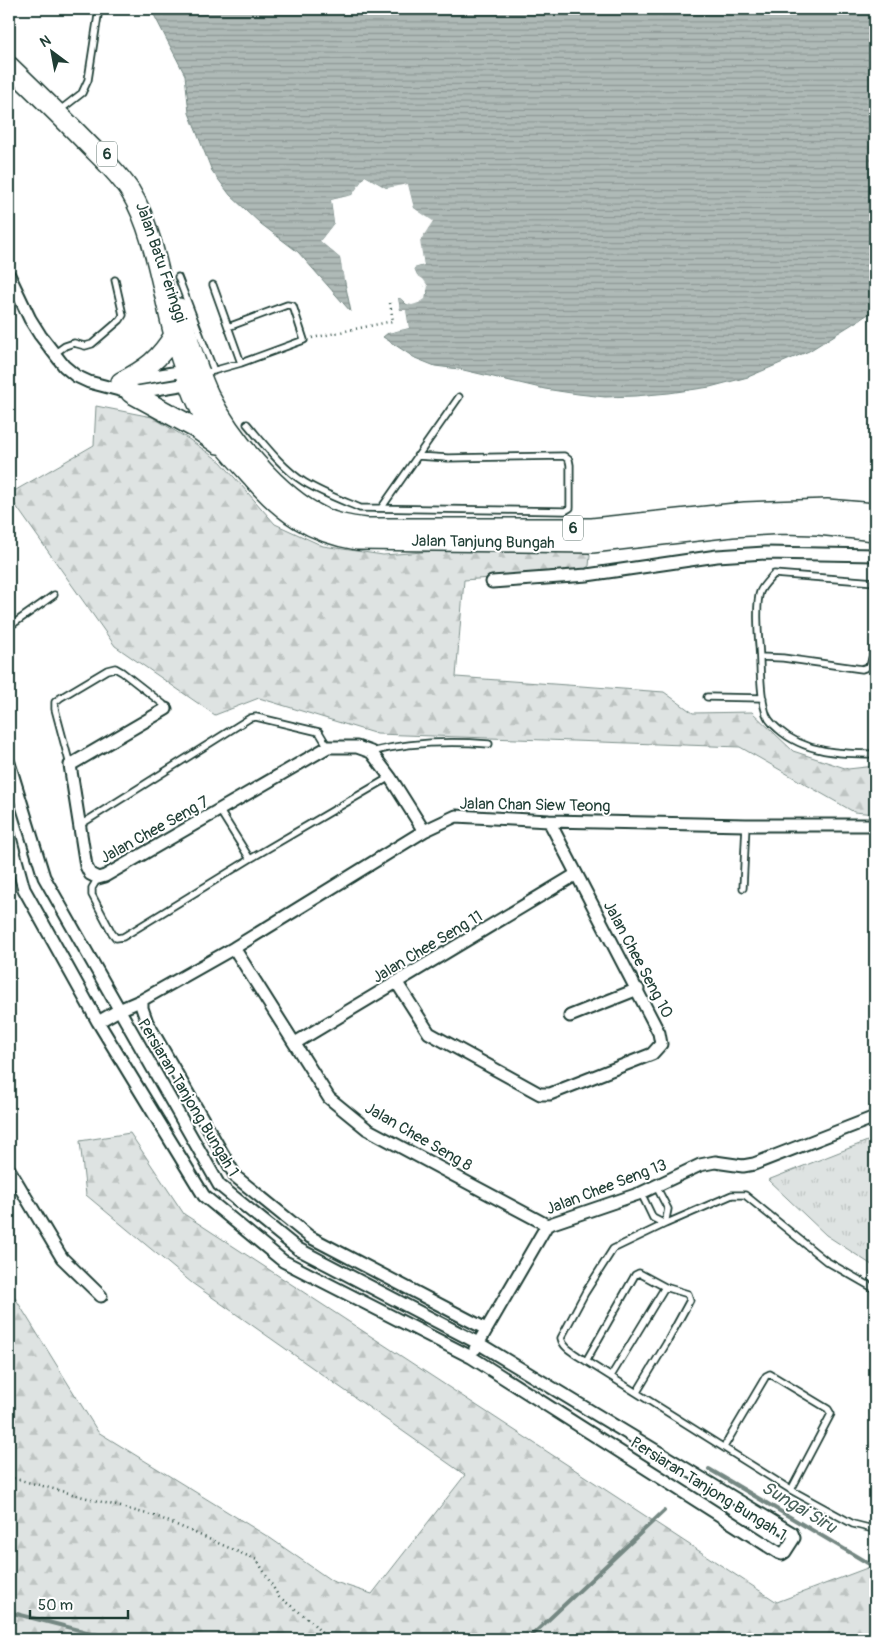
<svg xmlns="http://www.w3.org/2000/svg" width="884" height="1648" font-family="Pangolin,sans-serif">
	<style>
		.forest { fill: url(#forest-firs); stroke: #7e908b }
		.park { fill: url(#park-tufts); stroke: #7e908b }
		.water { fill: url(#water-rules); stroke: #758883 }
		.pier { fill: #fff }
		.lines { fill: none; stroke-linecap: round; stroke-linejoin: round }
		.stream { stroke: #758883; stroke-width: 4 }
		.lane-casing { stroke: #1f3d34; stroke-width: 9 }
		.street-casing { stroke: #1f3d34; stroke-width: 15 }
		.primary-casing { stroke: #1f3d34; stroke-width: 22 }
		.path { stroke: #1f3d34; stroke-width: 2.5; stroke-dasharray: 1 4; stroke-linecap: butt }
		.lane { stroke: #fff; stroke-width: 5.5 }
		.street { stroke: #fff; stroke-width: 11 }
		.primary { stroke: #fff; stroke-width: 19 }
		.labels { text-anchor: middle; stroke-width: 4; stroke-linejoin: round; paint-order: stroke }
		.shield { fill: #fff; stroke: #627771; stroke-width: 1 }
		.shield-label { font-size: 15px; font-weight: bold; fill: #1f3d34 }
		.street-label { font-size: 16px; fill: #1f3d34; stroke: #fff }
		.water-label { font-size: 18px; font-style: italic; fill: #4a625b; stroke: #fff }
	</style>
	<defs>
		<pattern id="forest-firs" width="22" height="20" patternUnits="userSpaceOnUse" patternTransform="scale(1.25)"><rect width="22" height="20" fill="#dee3e2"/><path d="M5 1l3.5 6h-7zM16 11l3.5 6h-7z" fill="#bec4c2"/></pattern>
		<pattern id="park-tufts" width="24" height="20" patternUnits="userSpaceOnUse" patternTransform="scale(1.25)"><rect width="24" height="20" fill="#dee3e2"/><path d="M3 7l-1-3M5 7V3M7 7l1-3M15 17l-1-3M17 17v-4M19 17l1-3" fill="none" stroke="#bec4c2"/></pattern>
		<pattern id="water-rules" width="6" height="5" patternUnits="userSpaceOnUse" patternTransform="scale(1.25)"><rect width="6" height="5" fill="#afbab7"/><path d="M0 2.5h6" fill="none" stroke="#8e9896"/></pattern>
	</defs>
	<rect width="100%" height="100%" fill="#fff"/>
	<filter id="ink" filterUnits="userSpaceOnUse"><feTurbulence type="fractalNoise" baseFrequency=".02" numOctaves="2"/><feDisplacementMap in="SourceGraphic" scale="10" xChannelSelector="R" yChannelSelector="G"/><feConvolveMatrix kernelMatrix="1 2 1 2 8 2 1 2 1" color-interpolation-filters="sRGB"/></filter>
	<g filter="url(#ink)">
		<path class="forest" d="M 96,406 L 152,417 L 190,440 L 221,462 L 275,524 L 323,546 L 383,555 L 503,546 L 588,551 L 590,556 L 589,566 L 581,571 L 464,580 L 456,677 L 664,692 L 693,713 L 752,712 L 793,751 L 848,769 L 875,766 L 875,814 L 854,812 L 740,747 L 377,734 L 259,698 L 215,715 L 115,646 L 9,496 L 9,494 L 94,445 Z
			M 130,1133 L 184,1214 L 777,1602 L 875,1565 L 875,1639 L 9,1639 L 9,1288 L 98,1432 L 270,1538 L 332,1581 L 372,1594 L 465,1475 L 192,1283 L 86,1195 L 80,1141 Z"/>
		<path class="park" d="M 875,1138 L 875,1267 L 826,1235 L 768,1180 Z"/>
		<path class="water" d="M 151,9 L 875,9 L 875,310 L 809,351 L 748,377 L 710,387 L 669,393 L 635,396 L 605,397 L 578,394 L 545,389 L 459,369 L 435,366 L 415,358 L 383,337 L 388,333 L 409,328 L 406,311 L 400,311 L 398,298 L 400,298 L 406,304 L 419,303 L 428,293 L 422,279 L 417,275 L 414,268 L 424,265 L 419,241 L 432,221 L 414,208 L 408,185 L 386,188 L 365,176 L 352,195 L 331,200 L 334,223 L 320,241 L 340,258 L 351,312 L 298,252 L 261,224 L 230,195 L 212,171 L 189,113 L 185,75 Z"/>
		<path class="pier" d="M 365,176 L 386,188 L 408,184 L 414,208 L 433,221 L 420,241 L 424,265 L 414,268 L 417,275 L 423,279 L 428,286 L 425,299 L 419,303 L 412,305 L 407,304 L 400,298 L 398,298 L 400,310 L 406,310 L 409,328 L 388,333 L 387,331 L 406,326 L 404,313 L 398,311 L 396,296 L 401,295 L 408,301 L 412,302 L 423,298 L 425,292 L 425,287 L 421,281 L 415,276 L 412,268 L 413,266 L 421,263 L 417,240 L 429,222 L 412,210 L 406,187 L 386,191 L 366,179 L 354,197 L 333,202 L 336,224 L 323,240 L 342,256 L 348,279 L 344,280 L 340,258 L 320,241 L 334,223 L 331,200 L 352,195 Z"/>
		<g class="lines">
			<path class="stream" d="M 709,1469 L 871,1565 L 875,1563
				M 9,1612 L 114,1639
				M 528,1639 L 664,1511"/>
			<defs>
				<path id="lane" d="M 64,107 L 82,93 L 88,80 L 99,9
					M 178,277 L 214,371
					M 213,285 L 241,363
					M 54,354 L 65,346 L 74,343 L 85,346 L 92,344 L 120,320 L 123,315 L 115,280
					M 203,369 L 209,372 L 241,363 L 304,340 L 293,306 L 287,305 L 228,327
					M 247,424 C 264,444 282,468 304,482 C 322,493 341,500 360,508 L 565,511 L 570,508 L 570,465 L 569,460 L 564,456 L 448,458 L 417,456
					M 382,507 L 459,397
					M 875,582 L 774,574 C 769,580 763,585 760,592 C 756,602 758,634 759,645 C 761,666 759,690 765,710 C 766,718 772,724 778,729 C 805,753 841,754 875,754
					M 9,624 L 13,624 L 54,595
					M 760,657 L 783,658 L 862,669 L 870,666 L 875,646
					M 707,697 L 763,698
					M 371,752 C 409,742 450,741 489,744
					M 70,765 L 55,709 L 55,702 L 60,698 L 107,670 L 115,668 L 122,672 L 163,704 L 166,709
					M 220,811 L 250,859
					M 80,825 L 250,718 L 256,717 L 319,732 L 328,747
					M 98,878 L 92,888 L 92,895 L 112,933 L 116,938 L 123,937 L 250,859 L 390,777
					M 743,888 L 746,825
					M 656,1186 L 668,1209 L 665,1224
					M 641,1193 L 653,1218 L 665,1224
					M 875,1289 L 826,1261 L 745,1195 L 732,1195 L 665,1224 L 613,1249 L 585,1293 L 561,1338 C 563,1347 571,1351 578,1356 L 791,1490 L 853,1524 L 869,1528 L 875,1526
					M 586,1361 L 635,1275 L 639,1273 L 665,1287 L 611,1376
					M 637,1392 L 666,1344 L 690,1300 L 688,1294 L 665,1287
					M 724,1447 L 766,1376 L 770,1374 L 828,1409 L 831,1414 L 791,1490"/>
				<path id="street" d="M 9,275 L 30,319 L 40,335 L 64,366 L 76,376 L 89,382 L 131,393 L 193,383
					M 132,380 L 190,370
					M 492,582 L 587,575 L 717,556 L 765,553 L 875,555
					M 166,709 L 70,765 L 86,866 L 90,874 L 98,878 L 105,876 L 328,747 L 357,747 L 371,752 L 390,777 L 424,831
					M 9,763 L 44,877 L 219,1185 L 298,1249 L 478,1343 L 792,1533 L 794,1538 L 785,1552 L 782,1554 L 779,1553 L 471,1357 L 283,1261 L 204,1196 L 98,1022 L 24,889 L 9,834
					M 234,948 L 329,1098 L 367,1129 L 547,1225
					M 397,983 L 429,1033 L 540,1094 L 550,1094 L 652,1054 L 661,1044 L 659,1033 L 549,821
					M 142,1000 L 142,1008 L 147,1022 L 236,1177 L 310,1237 L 486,1329
					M 570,1016 L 638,989
					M 98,1022 L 119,1010 L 142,1000 L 234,948 L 424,831 L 456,816 L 549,821 L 746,825 L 875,825
					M 295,1043 L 575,875
					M 9,1169 L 62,1258 L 101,1296
					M 475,1349 L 547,1225 L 641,1193 L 700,1165 L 715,1162 L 743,1166 L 754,1164 L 875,1117"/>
				<path id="primary" d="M 9,66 C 36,92 63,118 90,146 C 104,160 119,174 130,191 C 154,230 162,290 174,335 C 181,361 190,388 202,413 C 215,437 235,458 253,478 C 283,513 312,533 357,540 L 592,543 L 732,527 L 783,524 L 818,525 L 875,531
					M 179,308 C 188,337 196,368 209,395 C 230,437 278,496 322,517 C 336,524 351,526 366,528 L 592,528 L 745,512 L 827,509 L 875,513
					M 121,382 C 146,369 160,359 174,335
					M 131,393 L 197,429 L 218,444"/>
			</defs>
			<use href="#lane" class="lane-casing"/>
			<use href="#street" class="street-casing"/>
			<use href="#primary" class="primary-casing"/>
			<path class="path" d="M 312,338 L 393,321 L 390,303
				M 9,1477 L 158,1517 L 257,1560 L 279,1597 L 310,1620 L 327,1639"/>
			<use href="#lane" class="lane"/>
			<use href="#street" class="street"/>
			<use href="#primary" class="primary"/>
		</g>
	</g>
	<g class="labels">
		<g class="shield">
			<rect x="97" y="141.5" width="20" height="25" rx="4"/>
			<rect x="563" y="515.5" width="20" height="25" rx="4"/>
		</g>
		<g class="shield-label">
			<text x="107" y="159">6</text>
			<text x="573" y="533">6</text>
		</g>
		<g class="street-label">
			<text transform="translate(162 262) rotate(71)" y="6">Jalan Batu Feringgi</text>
			<text transform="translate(483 541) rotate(1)" y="6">Jalan Tanjung Bungah</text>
			<text transform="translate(535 804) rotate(1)" y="6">Jalan Chan Siew Teong</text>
			<text transform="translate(154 829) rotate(-29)" y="6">Jalan Chee Seng 7</text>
			<text transform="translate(427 946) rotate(-31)" y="6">Jalan Chee Seng 11</text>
			<text transform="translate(639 959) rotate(62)" y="6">Jalan Chee Seng 10</text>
			<text transform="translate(189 1097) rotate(59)" y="6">Persiaran Tanjong Bungah 1</text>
			<text transform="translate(419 1136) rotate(30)" y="6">Jalan Chee Seng 8</text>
			<text transform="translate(606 1186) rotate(-21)" y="6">Jalan Chee Seng 13</text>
			<text transform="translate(709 1488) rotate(32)" y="6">Persiaran Tanjong Bungah 1</text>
		</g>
		<g class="water-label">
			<text transform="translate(799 1507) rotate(31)" y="6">Sungai Siru</text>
		</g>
	</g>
	<rect width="884" height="1648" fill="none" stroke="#fff" stroke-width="30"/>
	<rect x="15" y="15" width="854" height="1618" fill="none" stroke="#1f3d34" stroke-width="2" filter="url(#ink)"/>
	<g transform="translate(52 52) rotate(328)" stroke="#ffffff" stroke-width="4" paint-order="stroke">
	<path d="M0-4L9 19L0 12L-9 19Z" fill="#1f3d34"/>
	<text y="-8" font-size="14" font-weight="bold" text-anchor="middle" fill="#1f3d34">N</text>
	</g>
	<path d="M30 1610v8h98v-8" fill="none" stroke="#1f3d34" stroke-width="2.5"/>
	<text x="38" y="1610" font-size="15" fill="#1f3d34" stroke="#ffffff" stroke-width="4" paint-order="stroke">50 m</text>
</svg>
